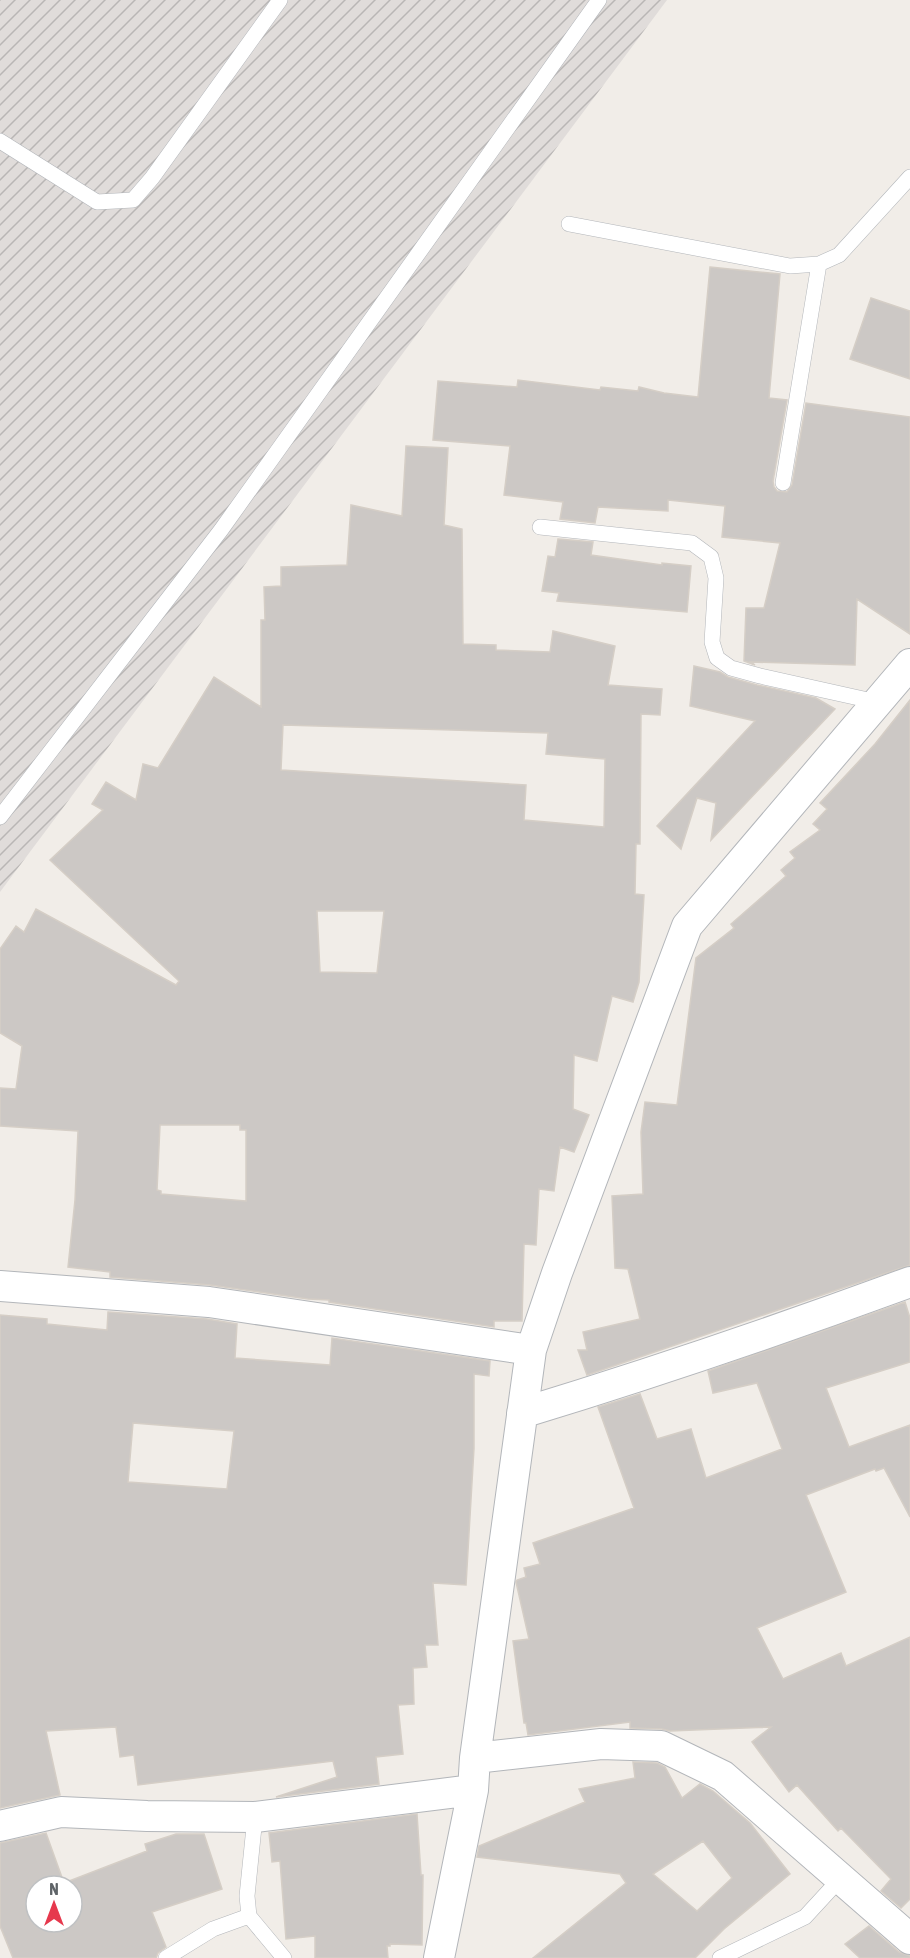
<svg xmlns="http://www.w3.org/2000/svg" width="910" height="1958" font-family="'Asap Condensed',sans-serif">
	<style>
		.industrial { fill: url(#industrial-furrows) }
		.building { fill: #ccc8c5; stroke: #d5cec6; stroke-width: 1.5; fill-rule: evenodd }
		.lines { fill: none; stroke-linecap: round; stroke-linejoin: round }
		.service-casing { stroke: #b3b6ba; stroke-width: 16 }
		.minor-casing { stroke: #b3b6ba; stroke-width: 32 }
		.service { stroke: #fff; stroke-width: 15 }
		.minor { stroke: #fff; stroke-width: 30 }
	</style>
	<defs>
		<pattern id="industrial-furrows" width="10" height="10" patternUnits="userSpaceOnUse" patternTransform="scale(1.5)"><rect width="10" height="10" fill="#e0dcda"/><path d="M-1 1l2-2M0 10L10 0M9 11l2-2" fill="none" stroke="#b9b6b5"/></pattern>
	</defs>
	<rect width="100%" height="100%" fill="#f1ede8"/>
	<path class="industrial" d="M 0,0 L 667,0 L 0,892 Z"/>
	<path class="building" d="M 710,267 L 780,274 L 769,398 L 787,400 L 773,481 L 774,487 L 777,491 L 787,492 L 792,485 L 806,403 L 910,417 L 910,634 L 857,599 L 855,665 L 751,662 L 755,665 L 744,661 L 746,608 L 764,608 L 780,543 L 722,537 L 725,506 L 668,500 L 668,511 L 598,507 L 595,523 L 560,519 L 563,502 L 504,495 L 510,446 L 433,440 L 438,381 L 517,387 L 518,380 L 600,390 L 601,387 L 638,391 L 639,387 L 664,393 L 698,397 Z
		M 871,298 L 910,311 L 910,379 L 850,359 Z
		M 406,446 L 448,448 L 444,525 L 462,529 L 463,644 L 496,645 L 496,650 L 550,652 L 553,631 L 615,646 L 608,685 L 662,689 L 660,715 L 641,714 L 640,844 L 636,844 L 635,894 L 644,895 L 639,982 L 633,1002 L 612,996 L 597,1061 L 574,1055 L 573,1109 L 589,1115 L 574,1152 L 560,1147 L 554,1191 L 539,1189 L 536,1245 L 524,1244 L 522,1321 L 494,1321 L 494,1327 L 329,1302 L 329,1300 L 308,1299 L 210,1285 L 110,1277 L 110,1272 L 68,1267 L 75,1200 L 78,1131 L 0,1126 L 0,1088 L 16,1089 L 22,1046 L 0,1033 L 0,949 L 16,926 L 24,932 L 36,909 L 176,985 L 179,981 L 50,860 L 103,810 L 92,804 L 106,782 L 136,800 L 143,764 L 158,768 L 214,677 L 261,707 L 261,620 L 265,620 L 264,587 L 281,586 L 281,567 L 347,565 L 351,505 L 402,516 ZM 283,725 L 548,733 L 546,754 L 605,759 L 604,827 L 524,820 L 526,785 L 281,770 ZM 317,911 L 384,911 L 377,973 L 320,972 ZM 160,1125 L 240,1125 L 240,1130 L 246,1130 L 246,1201 L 161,1194 L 161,1191 L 157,1190 Z
		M 558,539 L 593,542 L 591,555 L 662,565 L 662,563 L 691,566 L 687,612 L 557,601 L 559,593 L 542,591 L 548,556 L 555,557 Z
		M 694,666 L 720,672 L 728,677 L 757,685 L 816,698 L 835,709 L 711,840 L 716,803 L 697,798 L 681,849 L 657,826 L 755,721 L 690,706 Z
		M 910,700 L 910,1265 L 587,1375 L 578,1350 L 587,1350 L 583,1332 L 640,1319 L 628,1269 L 615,1268 L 612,1196 L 643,1194 L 641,1132 L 645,1102 L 677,1105 L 696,958 L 734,928 L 731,924 L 786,876 L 781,870 L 795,858 L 790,852 L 820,830 L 813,824 L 827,809 L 820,803 L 875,744 Z
		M 905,1302 L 910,1318 L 910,1362 L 826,1388 L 849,1447 L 910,1425 L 910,1517 L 884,1468 L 876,1471 L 875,1469 L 806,1495 L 846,1592 L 757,1628 L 783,1679 L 841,1653 L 846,1666 L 910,1637 L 910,1899 L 901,1908 L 881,1891 L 891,1879 L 841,1828 L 838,1831 L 797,1785 L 789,1792 L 752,1742 L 771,1727 L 670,1731 L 662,1729 L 630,1728 L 630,1722 L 528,1735 L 526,1723 L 524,1723 L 513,1641 L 529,1639 L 516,1582 L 517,1580 L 526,1577 L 524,1568 L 540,1564 L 533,1543 L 634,1508 L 598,1407 L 640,1394 L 657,1439 L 691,1429 L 706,1478 L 782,1449 L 757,1383 L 713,1393 L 708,1371 Z
		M 108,1312 L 207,1319 L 237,1324 L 235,1358 L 330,1365 L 332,1338 L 490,1361 L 489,1376 L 474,1374 L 474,1448 L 466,1585 L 433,1583 L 438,1645 L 425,1645 L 427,1667 L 413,1668 L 414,1704 L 398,1705 L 403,1754 L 376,1757 L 379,1784 L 276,1797 L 337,1777 L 333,1761 L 138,1785 L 134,1755 L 120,1757 L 116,1727 L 46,1731 L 60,1795 L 0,1808 L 0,1315 L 47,1319 L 47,1324 L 107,1330 ZM 133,1423 L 234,1431 L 227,1489 L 128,1482 Z
		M 633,1762 L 657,1763 L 665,1767 L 682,1798 L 700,1784 L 713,1791 L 750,1823 L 790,1874 L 724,1929 L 695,1958 L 533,1958 L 626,1883 L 620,1874 L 477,1857 L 479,1846 L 585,1802 L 579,1789 L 635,1778 ZM 703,1841 L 732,1878 L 697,1911 L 653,1874 Z
		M 417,1814 L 421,1875 L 423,1875 L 422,1945 L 390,1944 L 390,1946 L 387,1946 L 388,1958 L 315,1958 L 315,1936 L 286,1939 L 280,1861 L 272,1862 L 269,1833 Z
		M 46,1833 L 64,1883 L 147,1851 L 145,1844 L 176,1834 L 204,1834 L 222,1889 L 152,1912 L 166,1947 L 158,1953 L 156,1958 L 13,1958 L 0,1926 L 0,1843 ZM 36,1886 L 72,1886 L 72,1922 L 36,1922 Z
		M 869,1926 L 899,1952 L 910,1956 L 910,1958 L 860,1958 L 845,1944 Z"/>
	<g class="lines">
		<defs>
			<path id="service" d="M 0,141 L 97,202 L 133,200 L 152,178 L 280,0
				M 569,224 L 790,266 L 819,264 L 839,255 L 910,177
				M 783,483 L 819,264
				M 540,527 L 692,543 L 711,557 L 716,578 L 712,642 L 717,658 L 731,668 L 760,676 L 877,702
				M 0,817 L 221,530 L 599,0
				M 255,1817 L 247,1896 L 249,1916 L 284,1958
				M 166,1958 L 213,1929 L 249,1916
				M 720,1958 L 805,1917 L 840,1879"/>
			<path id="minor" d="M 0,1286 L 209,1302 L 531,1350
				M 522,1413 C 653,1373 782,1329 910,1282
				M 475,1758 L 601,1744 L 661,1746 L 723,1776 L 910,1939
				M 0,1826 L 61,1812 L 147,1816 L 255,1817 L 473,1790
				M 439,1958 L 473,1790 L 475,1758 L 531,1350 L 557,1273 L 687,926 L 910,664"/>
		</defs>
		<use href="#service" class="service-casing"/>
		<use href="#minor" class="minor-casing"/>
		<use href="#service" class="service"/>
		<use href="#minor" class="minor"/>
	</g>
	<g transform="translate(54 1904)"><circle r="28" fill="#ffffff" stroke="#bfc1c3" stroke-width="1.5"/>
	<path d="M0-4.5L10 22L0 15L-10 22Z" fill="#e6384d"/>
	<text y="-9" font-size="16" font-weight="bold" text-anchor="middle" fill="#5f6468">N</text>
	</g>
</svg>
